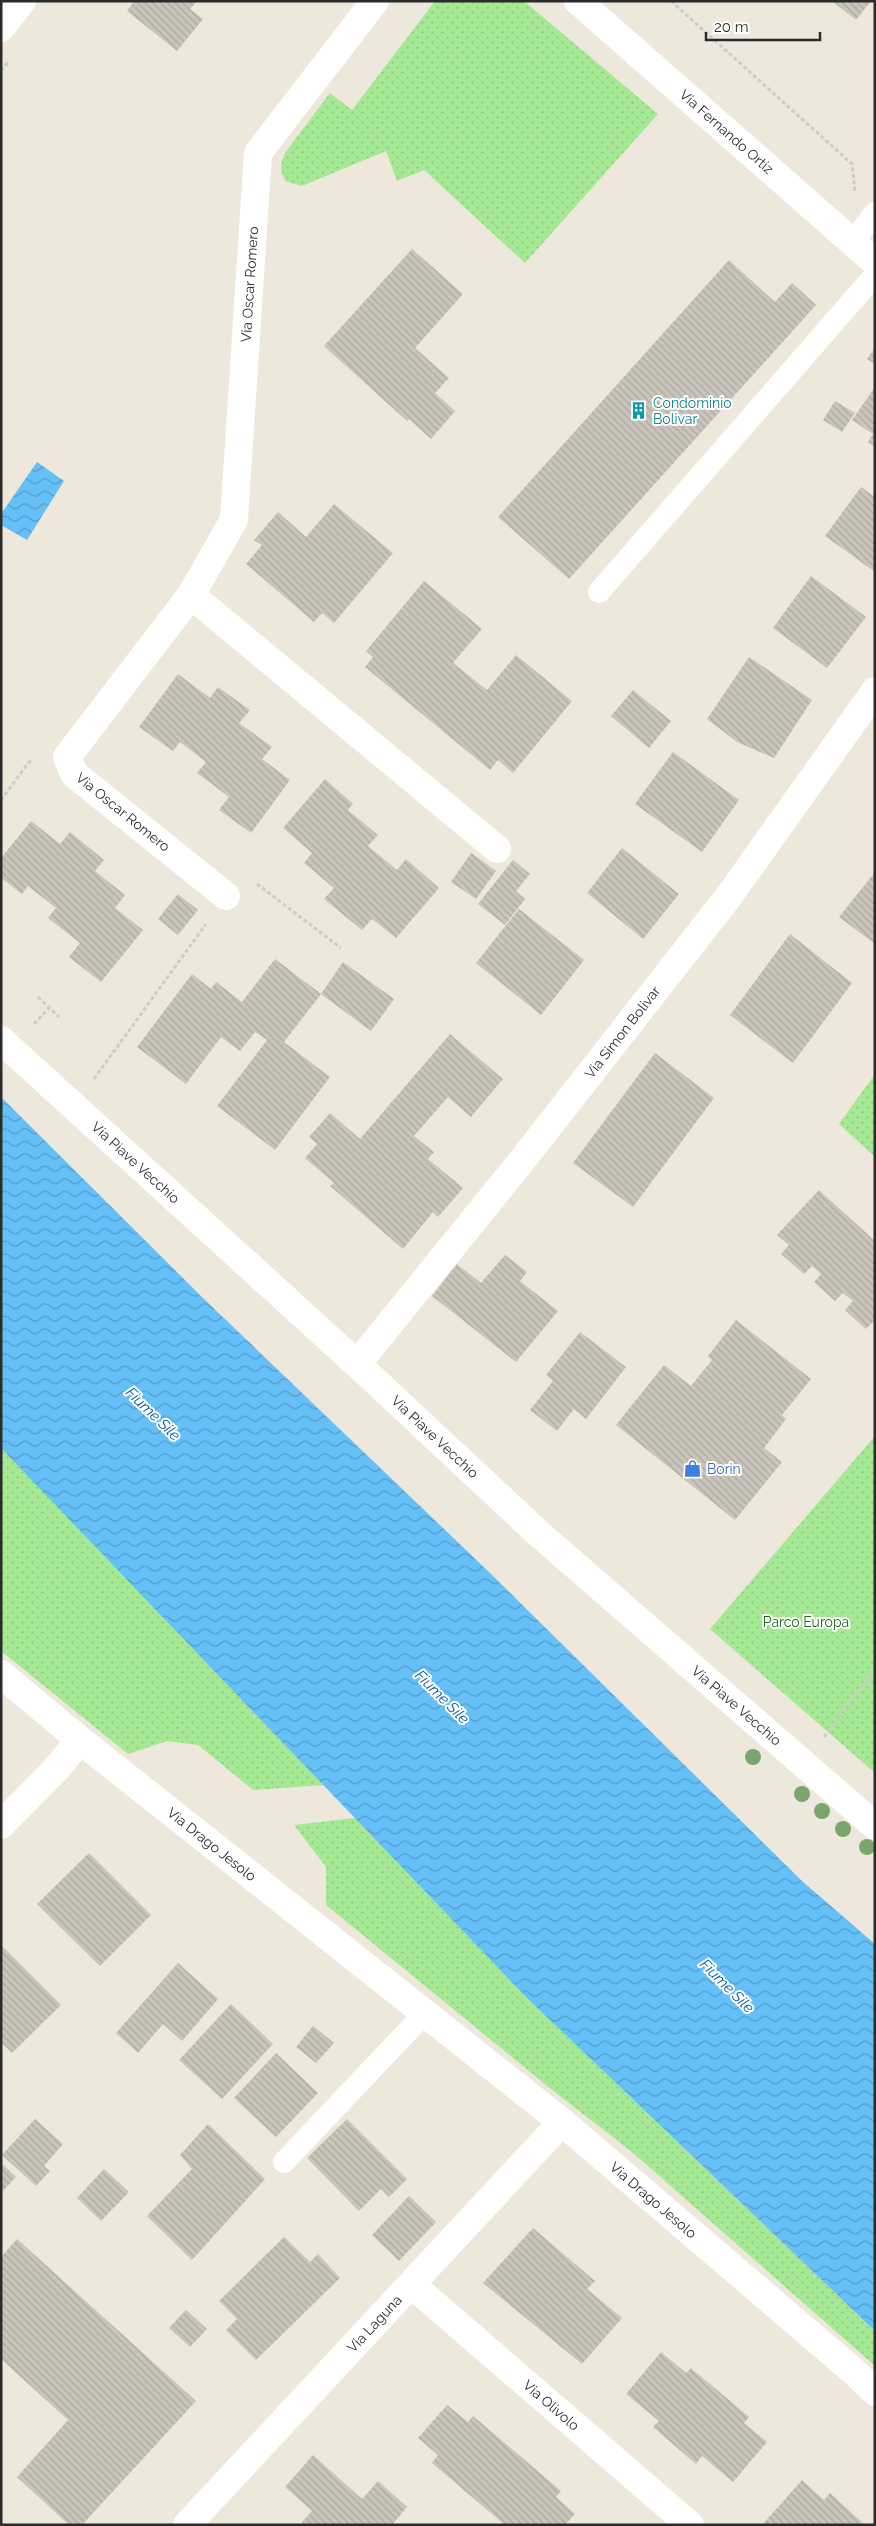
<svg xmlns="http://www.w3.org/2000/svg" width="876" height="2526" font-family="Raleway,sans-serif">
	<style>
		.green { fill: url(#green-dots) }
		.water { fill: url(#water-waves) }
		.building { fill: url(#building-back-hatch) }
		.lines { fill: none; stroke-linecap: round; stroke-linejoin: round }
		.path { stroke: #ccc; stroke-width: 3; stroke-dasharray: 4 2.5; stroke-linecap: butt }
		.service { stroke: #fff; stroke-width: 22 }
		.minor { stroke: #fff; stroke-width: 28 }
		.tertiary { stroke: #fff; stroke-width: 28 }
		.tree { fill: #7aa56e }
		.labels { text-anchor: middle; stroke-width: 4; stroke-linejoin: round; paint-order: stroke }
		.street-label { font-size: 14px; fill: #2b2b2b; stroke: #fff }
		.culture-label { font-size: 14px; fill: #0d838f; stroke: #fff; text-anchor: start }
		.shop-label { font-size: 14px; fill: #366cbe; stroke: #fff; text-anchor: start }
		.park-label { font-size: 14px; fill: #1c6e14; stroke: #fff }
		.water-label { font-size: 15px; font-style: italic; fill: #035ba6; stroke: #fff }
	</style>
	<defs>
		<pattern id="green-dots" width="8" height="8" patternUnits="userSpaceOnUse" patternTransform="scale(1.25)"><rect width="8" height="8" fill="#a6e994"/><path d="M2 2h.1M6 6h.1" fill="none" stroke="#8fc880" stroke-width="1.8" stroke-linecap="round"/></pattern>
		<pattern id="water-waves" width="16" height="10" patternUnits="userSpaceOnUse" patternTransform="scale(1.25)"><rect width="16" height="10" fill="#66c0f8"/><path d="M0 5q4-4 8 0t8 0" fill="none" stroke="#549cc9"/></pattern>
		<pattern id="building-back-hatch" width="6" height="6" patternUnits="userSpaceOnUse" patternTransform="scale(1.25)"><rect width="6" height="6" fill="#c9c5bb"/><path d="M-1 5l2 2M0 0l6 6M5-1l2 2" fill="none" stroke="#ada9a1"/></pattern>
	</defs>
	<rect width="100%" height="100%" fill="#eee8dc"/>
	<path class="green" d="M 435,1 L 524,1 L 658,114 L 525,263 L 424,170 L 397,181 L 386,151 L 302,186 L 285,181 C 280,170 280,164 285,153 L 330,93 L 352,110 Z
		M 875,1074 L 875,1157 L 839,1124 Z
		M 875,1436 L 875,1773 L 710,1629 Z
		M 1,1448 L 26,1472 L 324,1785 L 253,1790 L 198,1745 L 167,1741 L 128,1754 L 1,1651 Z
		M 355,1818 L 526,1997 L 875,2331 L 875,2366 L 632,2152 L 551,2089 L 326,1905 L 326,1867 L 294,1825 Z"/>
	<path class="water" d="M 37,462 L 64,481 L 27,540 L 1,525 L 1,514 Z
		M 1,1097 L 203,1298 L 491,1574 L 802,1881 L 875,1944 L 875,2331 L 526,1997 L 1,1448 Z"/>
	<path class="building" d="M 134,1 L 197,1 L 190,9 L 203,19 L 177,51 L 127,11 Z
		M 832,1 L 871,1 L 856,20 Z
		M 412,249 L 463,294 L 415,348 L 449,378 L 435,393 L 455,411 L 431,439 L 409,419 L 407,421 L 324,346 Z
		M 729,260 L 775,302 L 792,283 L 816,305 L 569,579 L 498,517 Z
		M 875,348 L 875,364 L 867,359 Z
		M 875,387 L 875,447 L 868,442 L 873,434 L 852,420 Z
		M 835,401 L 855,413 L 842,432 L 823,420 Z
		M 861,487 L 875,497 L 875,572 L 825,536 Z
		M 334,504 L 393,553 L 334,623 L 322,613 L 314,622 L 246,564 L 262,545 L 254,540 L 278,512 L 306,537 Z
		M 811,576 L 866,617 L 827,668 L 773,628 Z
		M 424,581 L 482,629 L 453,663 L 487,690 L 516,655 L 572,701 L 513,773 L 498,760 L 490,770 L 365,667 L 373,657 L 366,651 Z
		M 749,657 L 812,700 L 774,758 L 737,742 L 707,719 Z
		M 178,674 L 210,698 L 218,687 L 250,710 L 239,723 L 272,747 L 262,759 L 290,780 L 251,833 L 219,810 L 229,797 L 197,773 L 206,762 L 180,742 L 173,751 L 139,727 Z
		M 633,690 L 671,721 L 649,748 L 611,716 Z
		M 673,752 L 739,800 L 702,852 L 635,804 Z
		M 325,779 L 353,804 L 348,810 L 378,835 L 368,846 L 397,870 L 406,859 L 439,888 L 396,938 L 372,919 L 362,930 L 324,899 L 334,888 L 304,863 L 312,853 L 283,828 Z
		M 31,821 L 60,844 L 70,832 L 104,860 L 95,871 L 125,895 L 115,908 L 143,930 L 101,982 L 69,957 L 80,943 L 48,918 L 56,908 L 28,886 L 22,894 L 1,878 L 1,858 Z
		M 622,848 L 679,894 L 643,939 L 587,893 Z
		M 471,853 L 496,871 L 476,899 L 451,882 Z
		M 513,860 L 530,874 L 516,891 L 525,899 L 505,925 L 478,904 Z
		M 875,872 L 875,944 L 839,917 Z
		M 178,894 L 198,910 L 178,935 L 158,919 Z
		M 519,909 L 584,960 L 541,1015 L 476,963 Z
		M 790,934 L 852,983 L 793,1063 L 730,1015 Z
		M 275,959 L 321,994 L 284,1042 L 330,1077 L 275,1150 L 217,1106 L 267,1040 L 255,1032 L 240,1051 L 221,1037 L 186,1084 L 137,1047 L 192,974 L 211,989 L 216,982 L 242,1002 Z
		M 343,962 L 394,999 L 371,1031 L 321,994 Z
		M 450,1034 L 503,1079 L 471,1117 L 448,1097 L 414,1136 L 434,1152 L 428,1159 L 463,1188 L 438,1217 L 433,1212 L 403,1249 L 330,1186 L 334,1183 L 305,1158 L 317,1144 L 309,1137 L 330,1113 L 360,1139 Z
		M 655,1053 L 714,1098 L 633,1207 L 573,1163 Z
		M 819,1190 L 875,1241 L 875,1320 L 866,1329 L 845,1310 L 853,1301 L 843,1293 L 835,1301 L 814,1282 L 821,1274 L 812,1266 L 804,1274 L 781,1254 L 789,1245 L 777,1235 Z
		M 505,1255 L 527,1272 L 520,1281 L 558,1311 L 516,1362 L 432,1296 L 457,1264 L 481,1283 Z
		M 736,1320 L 811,1379 L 782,1415 L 786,1419 L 764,1448 L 782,1462 L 735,1520 L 616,1425 L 664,1365 L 691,1386 L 712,1360 L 708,1356 Z
		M 580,1332 L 626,1367 L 586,1419 L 574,1409 L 557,1431 L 530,1410 L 553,1381 L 546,1375 Z
		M 89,1853 L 151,1915 L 100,1966 L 37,1904 Z
		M 1,1945 L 61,2005 L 12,2053 L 1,2042 Z
		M 178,1963 L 218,1999 L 182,2041 L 163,2024 L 138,2053 L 116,2033 Z
		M 231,2004 L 273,2044 L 222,2099 L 179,2060 Z
		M 313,2026 L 334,2043 L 316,2063 L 296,2047 Z
		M 276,2053 L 318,2093 L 276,2137 L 234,2098 Z
		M 35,2119 L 63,2144 L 44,2166 L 50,2171 L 36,2186 L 2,2155 Z
		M 347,2119 L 407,2179 L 389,2197 L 381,2189 L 359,2211 L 307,2158 Z
		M 208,2124 L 265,2179 L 192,2260 L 147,2216 L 192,2169 L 180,2155 Z
		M 1,2163 L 16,2177 L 1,2193 Z
		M 104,2169 L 129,2192 L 101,2221 L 77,2198 Z
		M 409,2196 L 436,2222 L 399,2261 L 372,2235 Z
		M 533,2228 L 595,2281 L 587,2289 L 622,2318 L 582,2364 L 483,2283 Z
		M 284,2237 L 310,2262 L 318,2254 L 340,2278 L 256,2360 L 226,2330 L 237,2319 L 219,2301 Z
		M 17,2239 L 196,2401 L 82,2525 L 69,2525 L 17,2477 L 68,2420 L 1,2359 L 1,2257 Z
		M 186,2310 L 207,2329 L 190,2347 L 169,2328 Z
		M 661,2352 L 686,2373 L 691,2368 L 749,2417 L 744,2423 L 767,2442 L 733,2482 L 702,2456 L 696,2464 L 653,2427 L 659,2421 L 626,2394 Z
		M 447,2405 L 468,2422 L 473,2416 L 561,2491 L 556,2497 L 575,2514 L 565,2525 L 505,2525 L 432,2463 L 438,2455 L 418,2438 Z
		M 313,2455 L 362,2499 L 378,2481 L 407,2507 L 392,2525 L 304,2525 L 302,2522 L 312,2511 L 285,2487 Z
		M 802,2480 L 824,2500 L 830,2493 L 865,2525 L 762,2525 Z"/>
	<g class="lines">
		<path class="path" d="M 671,1 L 852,164 L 855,191
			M 1,71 L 9,61
			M 1,800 L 29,762 L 34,761
			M 257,884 L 341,948
			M 38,997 L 59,1017
			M 34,1024 L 49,1008
			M 94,1079 L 206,924
			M 824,1737 L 875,1669"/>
		<path class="service" d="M 852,243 L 875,213
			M 599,592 L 875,275
			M 284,2162 L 424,2014"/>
		<g class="minor">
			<path id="s1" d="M 578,1 L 875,262"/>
			<path d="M 191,595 L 497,849"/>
			<path id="s2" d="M 226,896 L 74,774 L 67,757 L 191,595 L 234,520 L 258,153 L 375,1"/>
			<path id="s3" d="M 357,1364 L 520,1163 L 729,896 L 875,691"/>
			<path id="s4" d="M 1,1674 L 80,1740 L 562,2122 L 852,2370 L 875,2392"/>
			<path d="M 1,1825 L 56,1769 L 80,1740"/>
			<path id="s5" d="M 412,2285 L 690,2525"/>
			<path id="s6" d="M 187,2525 L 562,2122"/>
		</g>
		<g class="tertiary">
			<path d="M 1,28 L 22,1"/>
			<path id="s7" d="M 1,1040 L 357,1364 L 538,1533 L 875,1826"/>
		</g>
	</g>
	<g class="tree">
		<circle cx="753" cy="1757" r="8"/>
		<circle cx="802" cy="1794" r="8"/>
		<circle cx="822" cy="1811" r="8"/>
		<circle cx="843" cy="1829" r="8"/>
		<circle cx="867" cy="1847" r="8"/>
	</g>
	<defs>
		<symbol id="building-bare" viewBox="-9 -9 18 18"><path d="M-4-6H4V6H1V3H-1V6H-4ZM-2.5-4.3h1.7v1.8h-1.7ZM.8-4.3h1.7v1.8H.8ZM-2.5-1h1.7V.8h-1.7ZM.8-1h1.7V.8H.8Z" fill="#0f9aa8" stroke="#fff" stroke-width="2.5" paint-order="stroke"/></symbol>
		<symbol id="shop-bare" viewBox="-9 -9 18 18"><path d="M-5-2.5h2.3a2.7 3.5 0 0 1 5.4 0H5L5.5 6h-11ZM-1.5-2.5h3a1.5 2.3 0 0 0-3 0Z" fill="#3f7fe0" stroke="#fff" stroke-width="2.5" paint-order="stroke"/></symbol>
	</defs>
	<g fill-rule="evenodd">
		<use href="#building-bare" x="626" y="398" width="25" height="25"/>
		<use href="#shop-bare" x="680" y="1456" width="25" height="25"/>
	</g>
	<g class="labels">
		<g class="street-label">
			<text dy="5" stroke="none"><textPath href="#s1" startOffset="198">Via Fernando Ortiz</textPath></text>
			<text dy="5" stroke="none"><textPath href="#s2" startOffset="740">Via Oscar Romero</textPath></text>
			<text transform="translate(123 812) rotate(39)" y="5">Via Oscar Romero</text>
			<text dy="5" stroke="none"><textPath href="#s3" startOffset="425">Via Simon Bolivar</textPath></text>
			<text dy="5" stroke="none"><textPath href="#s7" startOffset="182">Via Piave Vecchio</textPath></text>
			<text dy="5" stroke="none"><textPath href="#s7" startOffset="588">Via Piave Vecchio</textPath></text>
			<text dy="5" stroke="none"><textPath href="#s7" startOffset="992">Via Piave Vecchio</textPath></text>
			<text dy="5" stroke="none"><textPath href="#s4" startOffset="271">Via Drago Jesolo</textPath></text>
			<text dy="5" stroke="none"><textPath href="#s4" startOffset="838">Via Drago Jesolo</textPath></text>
			<text dy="5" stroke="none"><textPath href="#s6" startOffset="275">Via Laguna</textPath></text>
			<text dy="5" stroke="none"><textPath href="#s5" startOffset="184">Via Olivolo</textPath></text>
		</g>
		<g class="culture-label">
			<text x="653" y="408">Condominio<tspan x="653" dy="16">Bolivar</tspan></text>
		</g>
		<g class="shop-label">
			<text x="707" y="1474">Borin</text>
		</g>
		<g class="park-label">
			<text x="806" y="1627">Parco Europa</text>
		</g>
		<g class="water-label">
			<text transform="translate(153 1414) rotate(44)" y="5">Fiume Sile</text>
			<text transform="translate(442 1697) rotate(45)" y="5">Fiume Sile</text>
			<text transform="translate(727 1986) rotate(45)" y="5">Fiume Sile</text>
		</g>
	</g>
	<rect width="876" height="2526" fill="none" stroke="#2b2b2b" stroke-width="5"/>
	<path d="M706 32v8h114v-8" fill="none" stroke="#2b2b2b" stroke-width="2.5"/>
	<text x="714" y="32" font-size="15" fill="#2b2b2b" stroke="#ffffff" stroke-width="4" paint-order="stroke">20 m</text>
</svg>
